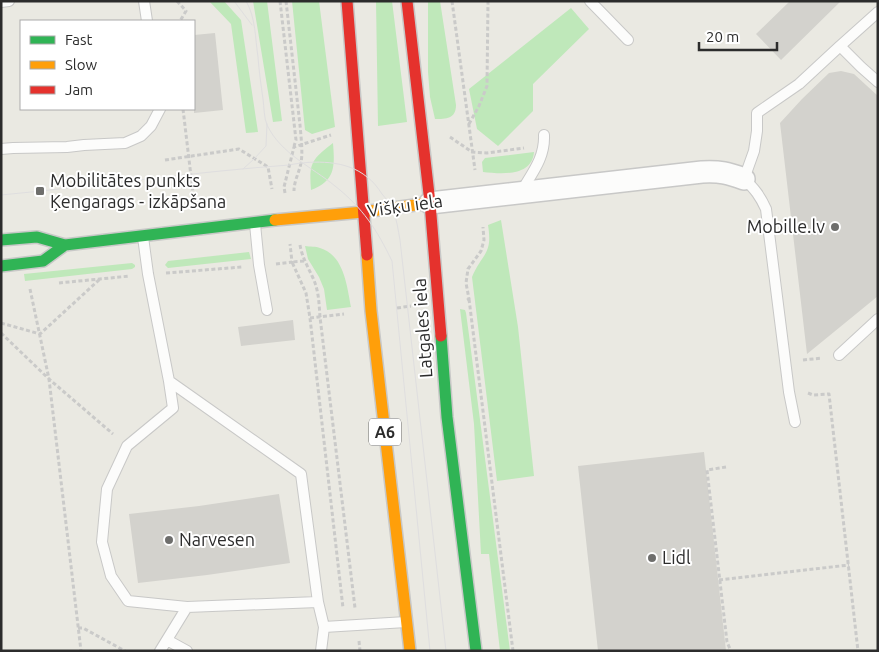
<svg xmlns="http://www.w3.org/2000/svg" width="879" height="652" font-family="Ubuntu,sans-serif">
	<style>
		.green { fill: #bfe8ba }
		.building { fill: #d3d2cd }
		.lines { fill: none; stroke-linecap: round; stroke-linejoin: round }
		.lane-casing { stroke: #c8c8c7; stroke-width: 12 }
		.street-casing { stroke: #c8c8c7; stroke-width: 24 }
		.fast-casing { stroke: #c8c8c7; stroke-width: 14 }
		.slow-casing { stroke: #c8c8c7; stroke-width: 14 }
		.jam-casing { stroke: #c8c8c7; stroke-width: 14 }
		.path { stroke: #cacac9; stroke-width: 3; stroke-dasharray: 4 2.5; stroke-linecap: butt }
		.lane { stroke: #fcfcfb; stroke-width: 10 }
		.street { stroke: #fcfcfb; stroke-width: 21 }
		.fast { stroke: #30b455; stroke-width: 11 }
		.slow { stroke: #ff9f0a; stroke-width: 11 }
		.jam { stroke: #e5322d; stroke-width: 11 }
		.tram { stroke: #dfdedf; stroke-width: 1 }
		.poi-dot { fill: #6e6e6c; stroke: #fff; stroke-width: 2 }
		.labels { text-anchor: middle; stroke-width: 4; stroke-linejoin: round; paint-order: stroke }
		.shield { fill: #fff; stroke: #6b6b6b; stroke-width: 1 }
		.shield-label { font-size: 16px; font-weight: bold; fill: #2c2c2c }
		.poi-label { font-size: 18px; fill: #2c2c2c; stroke: #fff; text-anchor: start }
		.street-label { font-size: 18px; fill: #2c2c2c; stroke: #fff }
	</style>
	<rect width="100%" height="100%" fill="#eae9e2"/>
	<path class="green" d="M 209,1 L 224,1 L 241,20 L 258,132 L 246,133 L 231,24 Z
		M 253,1 L 267,1 L 282,121 L 273,122 Z
		M 292,1 L 319,1 L 335,127 L 312,134 L 305,130 Z
		M 376,1 L 392,1 L 407,122 L 378,126 Z
		M 428,1 L 440,1 L 456,105 C 456,119 446,119 435,119 L 430,97 L 428,72 Z
		M 571,8 L 589,29 L 533,84 L 533,111 L 498,146 L 477,129 L 469,89 Z
		M 333,143 C 335,167 335,181 311,190 C 309,163 311,160 333,143 Z
		M 534,152 C 532,177 501,174 483,172 L 482,162 L 485,158 Z
		M 501,220 L 518,327 L 534,476 L 497,481 L 472,277 C 482,253 493,255 488,225 Z
		M 305,246 C 310,247 316,246 320,248 C 344,255 347,286 351,307 L 327,310 L 324,289 L 319,277 L 308,259 Z
		M 249,252 L 251,259 L 168,268 L 165,265 L 168,261 Z
		M 132,263 L 135,265 L 135,267 L 132,269 L 25,281 L 24,274 Z
		M 460,309 L 465,310 L 466,313 L 469,335 L 510,651 L 500,651 L 489,554 L 481,554 L 474,424 Z"/>
	<path class="building" d="M 790,1 L 841,1 L 781,60 L 756,34 Z
		M 215,33 L 223,110 L 194,113 L 194,35 Z
		M 841,71 L 854,74 L 878,96 L 878,296 L 807,354 L 780,123 L 802,99 L 829,73 Z
		M 293,320 L 295,340 L 241,346 L 238,327 Z
		M 704,452 L 726,651 L 598,651 L 578,466 Z
		M 279,494 L 290,563 L 207,575 L 138,583 L 129,514 L 199,506 Z"/>
	<g class="lines">
		<defs>
			<path id="lane" d="M 144,1 L 147,21
				M 590,1 L 628,40
				M 1,2 L 9,1
				M 840,46 L 878,12
				M 1,149 L 13,148 L 67,147 L 84,145 L 125,143 L 141,136 L 151,126 L 160,109
				M 521,192 C 532,173 545,158 544,135
				M 255,224 L 259,265 L 267,310
				M 143,237 L 148,274 L 169,381 L 301,474 L 318,602 L 324,627 L 321,651
				M 839,355 L 878,319
				M 169,381 L 173,408 L 127,446 L 107,489 L 102,542 L 111,576 L 128,601 L 187,607
				M 795,422 L 789,392 L 766,209 C 760,196 755,189 744,179 L 754,151 L 757,131 L 757,113 L 799,84 L 840,46 L 861,67 L 878,82
				M 324,627 L 406,622
				M 167,640 L 187,651
				M 160,651 L 187,607 L 318,602"/>
			<path id="street" d="M 430,203 L 702,172 C 720,171 728,173 744,179"/>
			<path id="fast" d="M 1,240 L 37,237 L 65,245 L 275,220
				M 1,266 L 43,261 L 65,245
				M 441,336 L 447,417 L 476,651"/>
			<path id="slow" d="M 275,220 L 363,212 L 430,203
				M 367,255 L 371,311 L 410,651"/>
			<path id="jam" d="M 347,1 L 367,255
				M 407,1 L 430,203 L 441,336"/>
		</defs>
		<use href="#lane" class="lane-casing"/>
		<use href="#street" class="street-casing"/>
		<use href="#fast" class="fast-casing"/>
		<use href="#slow" class="slow-casing"/>
		<use href="#jam" class="jam-casing"/>
		<path class="path" d="M 177,1 L 186,11 L 180,21
			M 280,1 L 296,140 L 294,146
			M 286,1 L 300,125 C 301,138 303,151 301,163 C 299,173 294,181 294,191
			M 452,1 L 475,170
			M 183,109 L 193,193
			M 469,124 L 479,106 L 487,86 L 488,1
			M 450,137 L 472,152 L 487,153 L 524,148
			M 165,160 L 239,149 L 268,167 L 272,189
			M 285,193 L 284,187 L 294,147 L 331,135
			M 300,245 C 302,257 308,267 313,278 C 319,291 319,304 320,317 L 355,608
			M 304,261 L 292,262 L 306,293 L 310,318 L 343,608
			M 276,264 L 292,262 L 290,244
			M 166,273 L 242,267
			M 59,283 L 130,276
			M 30,289 L 49,379 L 81,651
			M 469,299 L 513,651
			M 467,300 L 469,299 L 466,283 L 468,269 L 481,251 L 484,240 L 483,227
			M 397,308 L 411,306
			M 310,318 L 344,314
			M 1,323 L 40,334 L 100,279
			M 1,333 L 49,379 L 113,434
			M 803,360 L 822,358
			M 808,393 L 813,395 L 829,394 L 858,651
			M 726,467 L 707,470 L 727,642 L 731,651
			M 719,580 L 849,565
			M 78,628 L 83,628 L 125,651
			M 359,641 L 360,651"/>
		<use href="#lane" class="lane"/>
		<use href="#street" class="street"/>
		<use href="#fast" class="fast"/>
		<use href="#slow" class="slow"/>
		<use href="#jam" class="jam"/>
		<path class="tram" d="M 234,1 L 252,25
			M 246,1 C 256,18 255,38 258,57 C 259,71 261,85 263,99 C 264,107 264,118 267,125 C 281,154 312,167 335,186 C 363,208 377,230 392,261 L 430,651
			M 243,169 L 254,159 L 266,146 L 267,124
			M 1,195 C 97,186 193,172 289,165 C 314,160 347,160 367,177 C 373,181 378,188 382,194 C 386,199 391,204 393,210 C 397,220 398,230 400,240 L 446,651"/>
	</g>
	<g class="poi-dot">
		<rect x="35" y="186" width="10" height="10" rx="2.5"/>
		<circle cx="835" cy="227" r="5"/>
		<circle cx="169" cy="540" r="5"/>
		<circle cx="652" cy="558" r="5"/>
	</g>
	<g class="labels">
		<rect class="shield" x="369" y="418.5" width="32" height="27" rx="4"/>
		<g class="shield-label">
			<text x="385" y="438">A6</text>
		</g>
		<g class="poi-label">
			<text x="50" y="187">Mobilitātes punkts<tspan x="50" dy="21">Ķengarags - izkāpšana</tspan></text>
			<text x="825" y="233" text-anchor="end">Mobille.lv</text>
			<text x="179" y="546">Narvesen</text>
			<text x="662" y="564">Lidl</text>
		</g>
		<g class="street-label">
			<text transform="translate(405 206) rotate(-8)" y="6">Višķu iela</text>
			<text transform="translate(423 328) rotate(-94)" y="6">Latgales iela</text>
		</g>
	</g>
	<rect width="879" height="652" fill="none" stroke="#2c2c2c" stroke-width="5"/>
	<rect x="20" y="20" width="175" height="90" fill="#ffffff" stroke="#ababab"/>
	<rect x="30" y="36" width="25" height="8" fill="#30b455" stroke="#ababab"/>
	<text x="65" y="45" font-size="15" fill="#2c2c2c">Fast</text>
	<rect x="30" y="61" width="25" height="8" fill="#ff9f0a" stroke="#ababab"/>
	<text x="65" y="70" font-size="15" fill="#2c2c2c">Slow</text>
	<rect x="30" y="86" width="25" height="8" fill="#e5322d" stroke="#ababab"/>
	<text x="65" y="95" font-size="15" fill="#2c2c2c">Jam</text>
	<path d="M699 42v8h78v-8" fill="none" stroke="#2c2c2c" stroke-width="2.5"/>
	<text x="706" y="42" font-size="15" fill="#2c2c2c" stroke="#ffffff" stroke-width="4" paint-order="stroke">20 m</text>
</svg>
